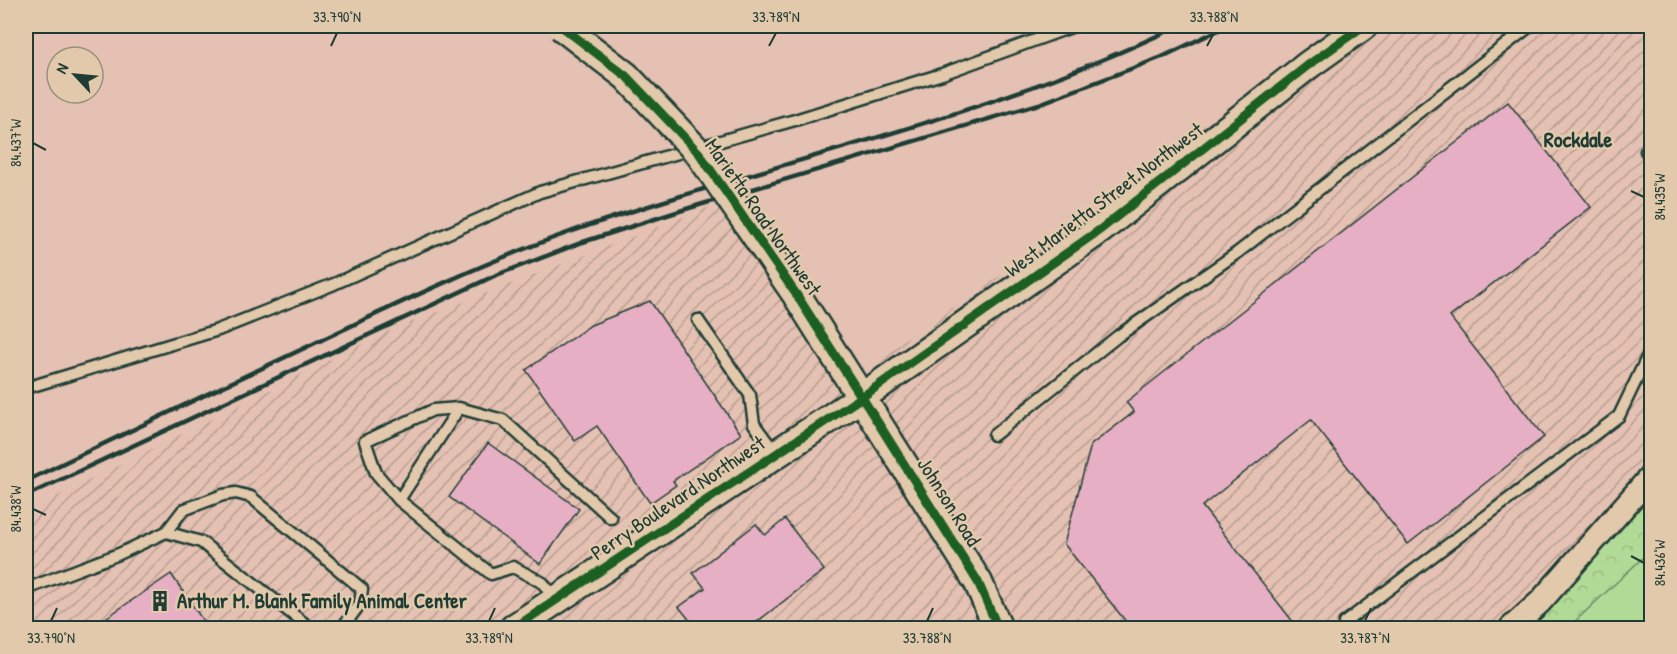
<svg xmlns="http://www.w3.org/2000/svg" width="1677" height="654" font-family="'Patrick Hand',sans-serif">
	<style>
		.built { fill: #e4c1b2; fill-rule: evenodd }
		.industrial { fill: url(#industrial-furrows) }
		.forest { fill: url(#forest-crowns); stroke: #688c66; stroke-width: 1.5 }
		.green { fill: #b2da97; stroke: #688c66; stroke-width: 1.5 }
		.building { fill: #e7afc4; stroke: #1f3d34; stroke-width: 1.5 }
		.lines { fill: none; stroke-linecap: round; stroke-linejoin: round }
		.service-casing { stroke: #1f3d34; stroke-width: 15 }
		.minor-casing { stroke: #1f3d34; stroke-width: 27 }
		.tertiary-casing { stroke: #1f3d34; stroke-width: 32 }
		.service { stroke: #e3c9ab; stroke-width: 10 }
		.minor { stroke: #e3c9ab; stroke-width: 22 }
		.tertiary { stroke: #e3c9ab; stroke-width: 27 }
		.rail { stroke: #1f3d34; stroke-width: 4.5 }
		.tertiary-bridge-casing { stroke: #1f3d34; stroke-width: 32; stroke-linecap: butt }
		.tertiary-bridge { stroke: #e3c9ab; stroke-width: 27 }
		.cycleway-casing { stroke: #e3c9ab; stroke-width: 13 }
		.cycleway { stroke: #1b5e20; stroke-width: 9 }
		.ticks { fill: none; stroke: #1f3d34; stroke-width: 2 }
		.labels { text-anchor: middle; stroke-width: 5; stroke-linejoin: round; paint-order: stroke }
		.street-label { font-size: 21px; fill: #1f3d34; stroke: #e3c9ab }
		.poi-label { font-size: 21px; font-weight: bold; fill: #1f3d34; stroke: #e3c9ab; text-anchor: start }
		.neighbourhood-label { font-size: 22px; font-weight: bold; fill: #1f3d34; stroke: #e3c9ab }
		.neatline { fill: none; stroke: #1f3d34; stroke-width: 2 }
		.ticks-label { font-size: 15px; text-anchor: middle; fill: #1f3d34 }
	</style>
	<defs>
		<pattern id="industrial-furrows" width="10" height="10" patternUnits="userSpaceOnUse" patternTransform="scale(1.5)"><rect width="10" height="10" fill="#e4c1b2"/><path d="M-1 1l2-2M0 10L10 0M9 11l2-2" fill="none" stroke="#b89e92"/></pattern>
		<pattern id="forest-crowns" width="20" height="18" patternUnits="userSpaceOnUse" patternTransform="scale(1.5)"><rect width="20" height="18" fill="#b2da97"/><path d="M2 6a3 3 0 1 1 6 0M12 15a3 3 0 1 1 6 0" fill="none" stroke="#99bc83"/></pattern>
	</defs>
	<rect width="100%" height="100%" fill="#e3c9ab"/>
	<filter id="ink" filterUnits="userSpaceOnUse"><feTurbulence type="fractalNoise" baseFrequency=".0167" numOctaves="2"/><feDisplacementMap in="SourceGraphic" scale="12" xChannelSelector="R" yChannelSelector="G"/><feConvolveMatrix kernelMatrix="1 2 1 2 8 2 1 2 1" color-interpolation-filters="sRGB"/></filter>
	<g filter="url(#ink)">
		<path class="built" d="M 26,26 L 1374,26 L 841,382 L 26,530 ZM 57,57 L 93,57 L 93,93 L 57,93 Z"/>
		<path class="industrial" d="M 1374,26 L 1651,26 L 1651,480 L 1501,628 L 26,628 L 26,512 L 384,333 L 720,203 L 841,382 Z"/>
		<path class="forest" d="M 1651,480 L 1651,628 L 1501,628 Z"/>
		<path class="green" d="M 1651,550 L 1651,628 L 1568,628 Z"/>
		<path class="building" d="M 1508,102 L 1591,207 L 1450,317 L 1544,437 L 1408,544 L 1311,420 L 1202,506 L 1298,628 L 1131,628 L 1064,544 L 1091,445 L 1134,412 L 1126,402 Z
			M 650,301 L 741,434 L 673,481 L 676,485 L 650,503 L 597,426 L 575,441 L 526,370 L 591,325 Z
			M 488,443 L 579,509 L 540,564 L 449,497 Z
			M 785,519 L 824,570 L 749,628 L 696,628 L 679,607 L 705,588 L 693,573 L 756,524 L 765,535 Z
			M 171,574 L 208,628 L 91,628 Z"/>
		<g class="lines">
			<defs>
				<path id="service" d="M 1652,146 L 1646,151 L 1652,159
					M 698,320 L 750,395 L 754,424 L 776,454
					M 26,388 L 218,330 L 334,284 L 540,192 L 795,120 L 942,74 L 1074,26
					M 994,435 L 1118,336 L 1237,253 L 1530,26
					M 399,500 L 376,473 L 365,441 L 433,410 L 459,408
					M 166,532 L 183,510 L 223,495 L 236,493 L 251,497 L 362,589 L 360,604 L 342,628
					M 26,589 L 119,554 L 166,532 L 201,542 L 310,628
					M 555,600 L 543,583 L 513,567 L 491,574 L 399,500 L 459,408 L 503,420 L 611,518
					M 1344,623 L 1619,416 L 1652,347"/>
				<path id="minor" d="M 1511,628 L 1540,602 L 1652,475"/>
				<path id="tertiary" d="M 796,294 L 978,582 L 998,628
					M 514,628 L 862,397 L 1101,229 L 1307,66 L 1363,26"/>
			</defs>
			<use href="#service" class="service-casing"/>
			<use href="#minor" class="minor-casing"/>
			<use href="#tertiary" class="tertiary-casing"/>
			<use href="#service" class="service"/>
			<use href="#minor" class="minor"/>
			<use href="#tertiary" class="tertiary"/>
			<path class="rail" d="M 26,481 C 121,435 217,389 313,344 C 397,304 482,263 570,232 C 772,161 984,120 1178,26
				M 26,496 L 494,276 L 583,242 L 686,209 L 1039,104 L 1162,57 L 1227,26"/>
			<defs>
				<path id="tertiary-bridge" d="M 561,26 L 626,76 L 699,153 L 796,294"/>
			</defs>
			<use href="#tertiary-bridge" class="tertiary-bridge-casing"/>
			<use href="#tertiary-bridge" class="tertiary-bridge"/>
			<defs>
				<path id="cycleway" d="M 561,26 L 626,76 L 699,153 L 796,294 L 882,429 L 978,582 L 998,628
					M 514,628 L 862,397 L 1101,229 L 1307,66 L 1363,26"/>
			</defs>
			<use href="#cycleway" class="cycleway-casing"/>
			<use href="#cycleway" class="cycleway"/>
		</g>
	</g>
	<path class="ticks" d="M 331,46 L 337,33M 769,46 L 776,33M 1207,46 L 1214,33M 33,143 L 46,150M 1631,191 L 1644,197M 33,509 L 46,515M 1631,556 L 1644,563M 51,621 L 57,608M 489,621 L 495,608M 927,621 L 933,608M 1365,621 L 1371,608"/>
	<defs>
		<symbol id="building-bare" viewBox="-9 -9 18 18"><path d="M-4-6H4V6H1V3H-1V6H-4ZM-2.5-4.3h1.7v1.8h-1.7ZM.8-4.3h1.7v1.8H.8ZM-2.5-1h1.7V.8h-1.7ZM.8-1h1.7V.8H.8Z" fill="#1f3d34" stroke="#e3c9ab" stroke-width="2.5" paint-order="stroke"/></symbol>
	</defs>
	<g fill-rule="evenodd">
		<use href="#building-bare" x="145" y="586" width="30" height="30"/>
	</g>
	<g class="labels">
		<g class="street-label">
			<text transform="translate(1104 200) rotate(-37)" y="7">West Marietta Street Northwest</text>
			<text transform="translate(763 217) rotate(55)" y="7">Marietta Road Northwest</text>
			<text transform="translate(678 498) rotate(-34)" y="7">Perry Boulevard Northwest</text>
			<text transform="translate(949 502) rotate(58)" y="7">Johnson Road</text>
		</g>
		<g class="poi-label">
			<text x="177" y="608">Arthur M. Blank Family Animal Center</text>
		</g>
		<g class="neighbourhood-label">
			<text x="1578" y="147">Rockdale</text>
		</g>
	</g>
	<rect width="1677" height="654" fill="none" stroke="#e3c9ab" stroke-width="66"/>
	<g transform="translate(75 75) rotate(296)"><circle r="28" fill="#e3c9ab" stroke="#95917b" stroke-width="1.5"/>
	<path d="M0-4.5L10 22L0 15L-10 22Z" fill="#1f3d34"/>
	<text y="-9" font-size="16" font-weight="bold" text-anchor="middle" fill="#1f3d34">N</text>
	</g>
	<rect x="33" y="33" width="1611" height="588" class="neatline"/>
	<g class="ticks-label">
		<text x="337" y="22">33.790°N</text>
		<text x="776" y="22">33.789°N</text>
		<text x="1214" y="22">33.788°N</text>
		<text transform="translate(16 143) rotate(-90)" y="5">84.437°W</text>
		<text transform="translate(1660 197) rotate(-90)" y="5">84.435°W</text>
		<text transform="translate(16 509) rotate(-90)" y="5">84.438°W</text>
		<text transform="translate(1660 563) rotate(-90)" y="5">84.436°W</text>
		<text x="51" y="643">33.790°N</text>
		<text x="489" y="643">33.789°N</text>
		<text x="927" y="643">33.788°N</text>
		<text x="1365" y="643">33.787°N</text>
	</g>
</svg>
